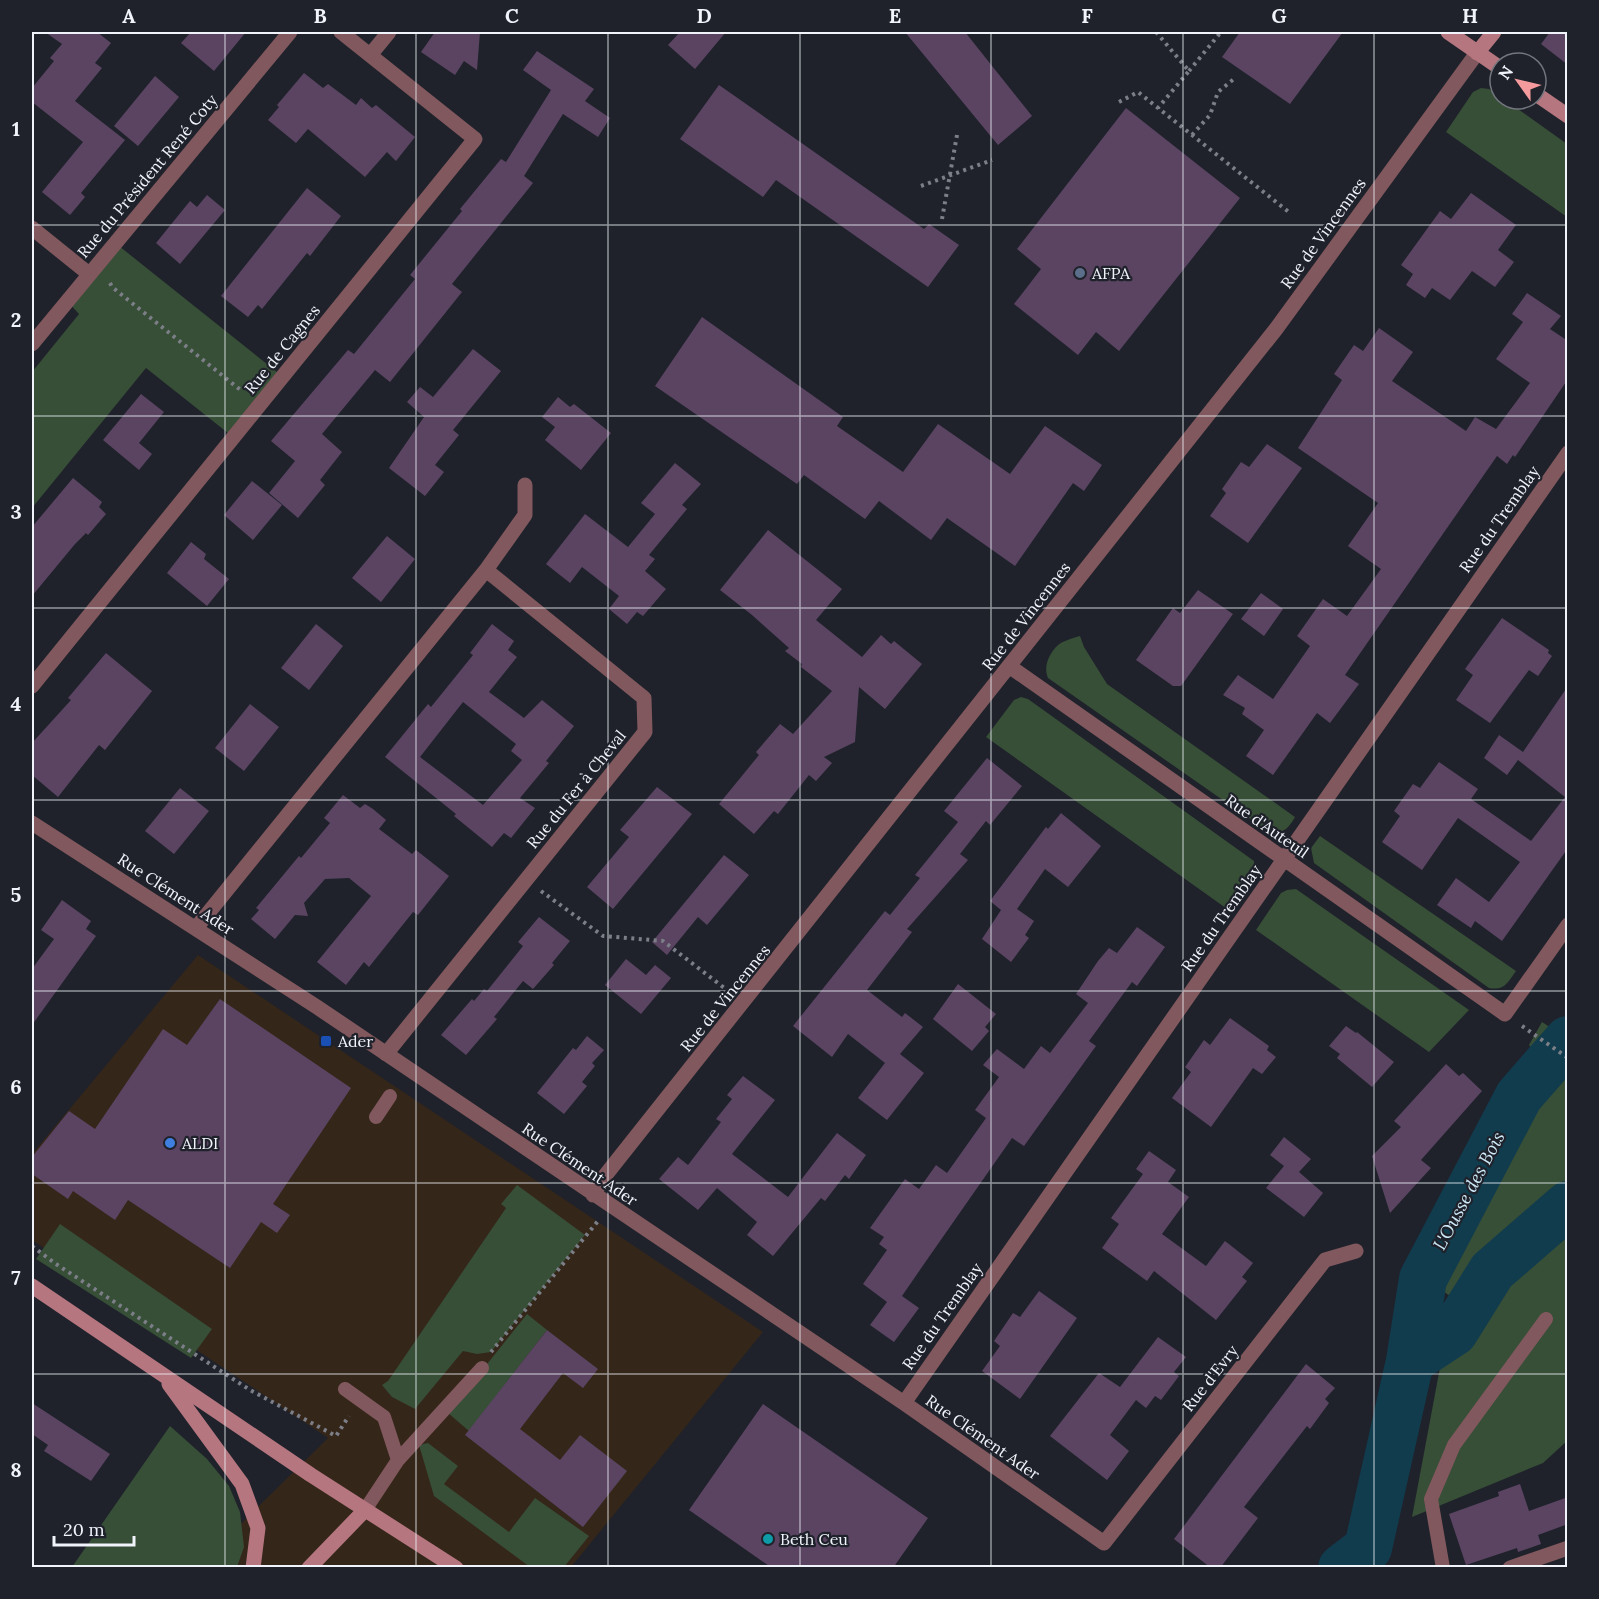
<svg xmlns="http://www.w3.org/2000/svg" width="1599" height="1599" font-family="Lora,serif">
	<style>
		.commercial { fill: #35261a }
		.green { fill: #374e37 }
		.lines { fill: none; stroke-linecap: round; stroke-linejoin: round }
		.river { stroke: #113c4e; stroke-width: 48 }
		.building { fill: #5a4462; fill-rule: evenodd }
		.path { stroke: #7c7f87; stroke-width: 4; stroke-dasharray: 3 4.5; stroke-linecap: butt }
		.lane { stroke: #80585d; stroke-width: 14 }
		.street { stroke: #80585d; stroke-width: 15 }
		.secondary { stroke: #b5767f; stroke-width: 15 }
		.grid { fill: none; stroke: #f1f4fa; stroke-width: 1.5; stroke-opacity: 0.55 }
		.service-dot { fill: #5c6f8a; stroke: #1f222b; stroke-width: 2 }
		.transit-dot { fill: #1a4fb4; stroke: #1f222b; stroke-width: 2 }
		.shop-dot { fill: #3f7fe0; stroke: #1f222b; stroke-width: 2 }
		.culture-dot { fill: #0f9aa8; stroke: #1f222b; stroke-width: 2 }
		.labels { text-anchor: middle; stroke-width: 4.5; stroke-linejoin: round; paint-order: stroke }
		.street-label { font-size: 16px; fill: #f1f4fa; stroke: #1f222b }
		.poi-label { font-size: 16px; fill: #f1f4fa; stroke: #1f222b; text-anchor: start }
		.water-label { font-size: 18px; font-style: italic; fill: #cee9f7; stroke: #1f222b }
		.neatline { fill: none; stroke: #f1f4fa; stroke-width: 2 }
		.grid-label { font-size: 20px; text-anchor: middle; font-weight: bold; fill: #f1f4fa }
	</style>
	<rect width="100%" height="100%" fill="#1f222b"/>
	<path class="commercial" d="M 198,955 L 763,1332 L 571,1567 L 197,1567 L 328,1438 L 32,1240 L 32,1154 Z"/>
	<path class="green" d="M 1481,88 L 1489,89 L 1500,96 L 1500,99 L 1504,99 L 1567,144 L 1567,217 L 1446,132 L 1473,92 Z
		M 114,242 L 282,376 L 233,437 L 146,368 L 32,508 L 32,372 L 79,314 L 67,301 Z
		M 1080,636 L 1084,647 L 1107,684 L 1295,817 C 1288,829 1284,833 1270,833 L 1048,678 C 1043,667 1049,654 1057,646 C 1062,641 1073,638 1080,636 Z
		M 1021,697 L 1028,699 L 1254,861 C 1256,881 1241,896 1230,911 L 986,737 L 1014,700 Z
		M 1320,836 L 1516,971 C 1508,982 1505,991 1489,988 L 1314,863 L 1311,848 Z
		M 1296,889 L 1469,1010 L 1429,1052 L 1256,930 L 1281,893 L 1287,890 Z
		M 1542,1022 L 1559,1033 L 1567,1023 L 1567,1441 L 1543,1463 L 1412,1517 L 1441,1362 L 1450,1296 L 1427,1280 L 1541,1061 L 1529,1045 Z
		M 517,1185 L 585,1235 L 491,1352 L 477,1354 L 463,1351 L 415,1409 L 392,1397 L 382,1385 L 388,1381 L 506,1208 L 501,1204 Z
		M 60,1224 L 212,1329 L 191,1358 L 36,1259 Z
		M 527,1314 L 547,1330 L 469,1431 L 448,1413 Z
		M 170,1426 L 207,1459 L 229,1486 L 240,1512 L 244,1547 L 237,1567 L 72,1567 Z
		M 428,1443 L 458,1466 L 444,1484 L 509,1532 L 535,1498 L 589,1536 L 564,1567 L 530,1567 L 434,1496 L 419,1445 Z"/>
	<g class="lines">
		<path class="river" d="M 1410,1361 L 1454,1332 L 1492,1271 L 1568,1205
			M 1342,1568 L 1368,1548 L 1410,1361 L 1423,1279 L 1519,1096 L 1568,1040"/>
	</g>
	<path class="building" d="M 45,32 L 97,32 L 111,43 L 95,63 L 102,68 L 75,101 L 125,140 L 81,193 L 85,197 L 70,215 L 42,192 L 83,142 L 32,102 L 32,88 L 54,61 L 50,58 L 62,44 Z
		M 191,32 L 246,32 L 214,71 L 181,43 Z
		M 435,32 L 480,32 L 477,70 L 464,61 L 455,75 L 421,52 Z
		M 680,32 L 726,32 L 695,69 L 668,45 Z
		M 905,32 L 965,32 L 1032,116 L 998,145 Z
		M 1240,32 L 1343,32 L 1290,104 L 1222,57 Z
		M 1550,32 L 1568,32 L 1568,65 L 1541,44 Z
		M 537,51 L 594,89 L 585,101 L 610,118 L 598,137 L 563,114 L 524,176 L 533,183 L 452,284 L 462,292 L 390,382 L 375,370 L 322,434 L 342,452 L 320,480 L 325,485 L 298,518 L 269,493 L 295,461 L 271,441 L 348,350 L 354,354 L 415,279 L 410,275 L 462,211 L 460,209 L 501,159 L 506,162 L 551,90 L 523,70 Z
		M 304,73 L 323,88 L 328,84 L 356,105 L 361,98 L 372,108 L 376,105 L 415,137 L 396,161 L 387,152 L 365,177 L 308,129 L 296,143 L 268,120 L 279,107 L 277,105 Z
		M 155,76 L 179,97 L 138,146 L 114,126 Z
		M 719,85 L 924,229 L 929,224 L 959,245 L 928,287 L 776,180 L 763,197 L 680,139 Z
		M 1126,108 L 1240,198 L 1119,351 L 1096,332 L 1078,355 L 1014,304 L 1041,269 L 1017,249 Z
		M 307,188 L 341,216 L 310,256 L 307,253 L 262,309 L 258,305 L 248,317 L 221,296 Z
		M 1471,193 L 1516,225 L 1498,250 L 1514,262 L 1495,287 L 1472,271 L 1450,300 L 1432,288 L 1425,298 L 1406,285 L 1413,274 L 1401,265 L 1440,211 L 1451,219 Z
		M 207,195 L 225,210 L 180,264 L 156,243 L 190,201 L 197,207 Z
		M 1527,293 L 1561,316 L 1550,329 L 1568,341 L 1568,379 L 1515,457 L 1513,455 L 1507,464 L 1497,456 L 1345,675 L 1359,684 L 1330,723 L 1317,713 L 1273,775 L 1246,756 L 1264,730 L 1242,714 L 1245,708 L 1223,695 L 1238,675 L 1273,699 L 1310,646 L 1297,636 L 1323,599 L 1347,616 L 1381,569 L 1348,546 L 1378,503 L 1298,448 L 1342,380 L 1334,374 L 1354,345 L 1363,351 L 1379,328 L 1413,352 L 1392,381 L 1466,431 L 1475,417 L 1496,429 L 1530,383 L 1496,359 L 1523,322 L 1512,314 Z
		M 702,317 L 843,417 L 837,426 L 903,472 L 938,424 L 1010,474 L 1045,426 L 1102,465 L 1084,491 L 1073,483 L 1015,566 L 947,518 L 931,540 L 879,501 L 865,519 L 804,475 L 797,484 L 655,386 Z
		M 473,349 L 501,371 L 453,430 L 459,435 L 435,465 L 444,472 L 425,496 L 389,468 L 424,417 L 407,402 L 420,387 L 433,397 Z
		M 141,394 L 164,412 L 139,443 L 152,454 L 139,470 L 103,440 Z
		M 558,397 L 570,407 L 574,404 L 611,433 L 581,470 L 545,440 L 555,427 L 542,417 Z
		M 1267,444 L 1302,468 L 1248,543 L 1210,516 L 1226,493 L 1222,489 L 1241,462 L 1249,467 Z
		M 675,463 L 701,484 L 682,505 L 687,509 L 649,555 L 655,559 L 645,571 L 666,589 L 643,616 L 637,612 L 627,624 L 609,609 L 619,596 L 582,567 L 570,583 L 546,564 L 585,514 L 628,547 L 655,514 L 641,503 Z
		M 73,478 L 102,502 L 99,507 L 106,514 L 88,535 L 86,533 L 75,544 L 32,596 L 32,527 Z
		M 252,481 L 282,505 L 253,540 L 224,515 Z
		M 768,530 L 842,589 L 816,620 L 862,657 L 881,635 L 891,644 L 894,641 L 922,664 L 885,709 L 859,687 L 855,742 L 824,757 L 832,763 L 816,781 L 809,775 L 778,814 L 774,811 L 754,834 L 719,804 L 759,755 L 756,752 L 780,724 L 793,734 L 832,691 L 801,667 L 802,664 L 785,651 L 789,648 L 752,615 L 720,590 Z
		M 387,536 L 415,559 L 381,602 L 352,578 Z
		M 191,542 L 206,554 L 204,559 L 229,579 L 207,606 L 167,573 Z
		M 1198,590 L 1233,614 L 1181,686 L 1173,686 L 1136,660 L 1173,608 L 1180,613 Z
		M 1261,593 L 1283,609 L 1264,636 L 1241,619 Z
		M 1502,618 L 1549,650 L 1548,653 L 1552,656 L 1538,676 L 1529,670 L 1490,723 L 1456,700 L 1473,675 L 1465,669 Z
		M 316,624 L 343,646 L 309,690 L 281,668 Z
		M 492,624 L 514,641 L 508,650 L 517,657 L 489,692 L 524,718 L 542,700 L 574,726 L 546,761 L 549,763 L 520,798 L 535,808 L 511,838 L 504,833 L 492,847 L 454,816 L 456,814 L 385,757 L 428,704 L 431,707 L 473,655 L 470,653 ZM 463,702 L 516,744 L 511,751 L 522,760 L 483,805 L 420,757 Z
		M 106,653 L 152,691 L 105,750 L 99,745 L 58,797 L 32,775 L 32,743 L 71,700 L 68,698 Z
		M 1568,686 L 1568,848 L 1502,941 L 1475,921 L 1471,928 L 1437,905 L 1456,878 L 1489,902 L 1520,862 L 1458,818 L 1422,870 L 1382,842 L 1400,816 L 1394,811 L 1413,784 L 1420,788 L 1439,762 L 1478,789 L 1471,799 L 1531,841 L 1565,797 L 1518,760 L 1507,775 L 1484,758 L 1499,735 L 1523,752 Z
		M 250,704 L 279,727 L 244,771 L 215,748 Z
		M 987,758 L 1022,786 L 990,825 L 986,821 L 960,854 L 968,860 L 907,929 L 912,932 L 867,990 L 902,1017 L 905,1013 L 923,1027 L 900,1054 L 924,1073 L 887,1120 L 858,1098 L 885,1063 L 848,1034 L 832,1057 L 793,1026 L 885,911 L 890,915 L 920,878 L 915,875 L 958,822 L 944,811 Z
		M 657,787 L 692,814 L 613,909 L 587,887 L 629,837 L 620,830 Z
		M 180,788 L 209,811 L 174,854 L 145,831 Z
		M 343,795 L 360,808 L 365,804 L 373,809 L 386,820 L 379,829 L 412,854 L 416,850 L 449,876 L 418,915 L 413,912 L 369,967 L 364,962 L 346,985 L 317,962 L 371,896 L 349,878 L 325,879 L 304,903 L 308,916 L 295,915 L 275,939 L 251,919 L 259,910 L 256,908 L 299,856 L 301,858 L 330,823 L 324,818 Z
		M 1061,813 L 1101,846 L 1068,887 L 1045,869 L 1017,909 L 1034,921 L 1025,935 L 1029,938 L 1011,962 L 982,939 L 1001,910 L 990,901 L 1046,827 L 1048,829 Z
		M 724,855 L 749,875 L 707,925 L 698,917 L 667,955 L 652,942 Z
		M 62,900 L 91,921 L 86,929 L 96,936 L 32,1025 L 32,969 L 54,939 L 41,930 Z
		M 539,917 L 570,941 L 552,963 L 554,965 L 533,989 L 523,981 L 494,1017 L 497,1019 L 466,1055 L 441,1035 L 472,999 L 474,1001 L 484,989 L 487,991 L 523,946 L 518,942 Z
		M 1137,927 L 1165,947 L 1137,986 L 1132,982 L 1089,1041 L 1096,1046 L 1024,1146 L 1012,1138 L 924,1264 L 902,1296 L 919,1308 L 894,1342 L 870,1325 L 887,1302 L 863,1284 L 887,1250 L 879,1244 L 884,1237 L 870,1228 L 905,1179 L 919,1189 L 936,1165 L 947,1173 L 986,1118 L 975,1110 L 999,1077 L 983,1065 L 997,1049 L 1024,1069 L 1041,1046 L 1050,1053 L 1088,1003 L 1076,994 L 1098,961 L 1109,948 L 1117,953 Z
		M 626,959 L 646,975 L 655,965 L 671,978 L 641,1014 L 605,985 Z
		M 958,984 L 996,1014 L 985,1027 L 989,1031 L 972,1051 L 933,1019 Z
		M 220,999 L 351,1088 L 273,1204 L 290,1215 L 277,1233 L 261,1222 L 230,1268 L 128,1200 L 115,1220 L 73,1191 L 68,1199 L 32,1174 L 32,1157 L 69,1111 L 95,1129 L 163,1029 L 187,1045 Z
		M 1230,1018 L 1269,1046 L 1267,1050 L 1276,1057 L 1262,1074 L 1253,1068 L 1211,1127 L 1172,1098 L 1191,1072 L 1185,1067 L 1204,1040 L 1210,1045 Z
		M 1346,1026 L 1356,1033 L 1357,1032 L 1394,1062 L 1372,1087 L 1337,1058 L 1340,1054 L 1329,1046 Z
		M 587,1036 L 604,1050 L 592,1063 L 595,1066 L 582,1082 L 587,1086 L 564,1114 L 537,1093 L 573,1048 L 576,1050 Z
		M 1446,1064 L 1459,1076 L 1463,1073 L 1482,1091 L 1421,1160 L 1431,1168 L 1390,1213 L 1372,1156 L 1401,1127 L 1394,1121 Z
		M 743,1076 L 775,1100 L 732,1154 L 788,1197 L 837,1133 L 866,1155 L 849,1179 L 845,1175 L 825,1201 L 821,1198 L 773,1256 L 747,1235 L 757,1222 L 717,1188 L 698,1210 L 659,1179 L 678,1157 L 688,1165 L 721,1122 L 716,1119 L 732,1099 L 727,1095 Z
		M 1284,1137 L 1311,1159 L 1299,1172 L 1323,1193 L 1304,1217 L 1266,1188 L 1284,1166 L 1270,1155 Z
		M 1149,1151 L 1176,1170 L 1168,1182 L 1189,1197 L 1162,1234 L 1206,1266 L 1225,1241 L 1253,1263 L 1242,1277 L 1247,1281 L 1216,1320 L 1154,1271 L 1147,1281 L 1102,1248 L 1119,1224 L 1111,1218 L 1143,1174 L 1136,1169 Z
		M 1039,1291 L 1077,1318 L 1020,1399 L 982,1371 L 1000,1346 L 994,1341 L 1013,1313 L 1020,1317 Z
		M 547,1330 L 598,1369 L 583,1388 L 563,1373 L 520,1429 L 560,1460 L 580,1435 L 627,1471 L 583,1527 L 465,1435 Z
		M 1158,1337 L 1186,1357 L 1174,1372 L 1179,1376 L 1161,1400 L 1155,1396 L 1146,1408 L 1136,1400 L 1110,1435 L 1129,1451 L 1107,1480 L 1050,1436 L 1099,1373 L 1120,1387 Z
		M 1306,1364 L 1335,1388 L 1325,1399 L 1329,1403 L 1310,1429 L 1307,1426 L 1244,1507 L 1258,1518 L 1220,1568 L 1211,1568 L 1174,1539 Z
		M 32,1403 L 110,1454 L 91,1481 L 44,1451 L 48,1445 L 32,1434 Z
		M 763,1404 L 928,1518 L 893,1568 L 772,1568 L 689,1510 Z
		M 1520,1484 L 1529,1511 L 1568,1497 L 1568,1524 L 1538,1535 L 1541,1544 L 1518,1552 L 1517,1548 L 1466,1565 L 1449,1514 L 1499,1496 L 1498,1492 Z"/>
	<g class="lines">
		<path class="path" d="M 1156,32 L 1189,71 L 1158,108
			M 1189,71 L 1221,32
			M 1119,102 L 1138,92 L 1290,213
			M 1192,135 L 1210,115 L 1218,92 L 1235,78
			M 921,186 L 992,160
			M 942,219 L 957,135
			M 110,283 L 112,287 L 243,392
			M 541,891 L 603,936 L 663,941 L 727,990
			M 1522,1026 L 1568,1058
			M 32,1246 L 56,1264 L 250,1390 L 336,1436 L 349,1416
			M 491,1352 L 598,1221"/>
		<path class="lane" d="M 376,1117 L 390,1096
			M 345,1389 L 384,1417 L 398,1460
			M 365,1510 L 398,1460 L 482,1368
			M 1443,1568 L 1431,1499 L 1454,1445 L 1546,1319"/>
		<path class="street" d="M 371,54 L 389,32
			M 32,228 L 89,274
			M 32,344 L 290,32
			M 486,570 L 525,515 L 525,485
			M 1009,666 L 1505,1014 L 1568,925
			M 32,686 L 475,139 L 341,32
			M 32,823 L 317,1007 L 904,1403 L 1104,1543 L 1325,1260 L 1356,1251
			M 196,928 L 486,570 L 644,698 L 645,732 L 386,1054
			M 593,1195 L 604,1177 L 1276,329 L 1477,53
			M 904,1403 L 1568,453
			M 1510,1568 L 1568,1548"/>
		<path class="secondary" d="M 1448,32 L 1500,68
			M 1477,53 L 1494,32
			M 1536,94 L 1568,116
			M 32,1286 L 311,1475 L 456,1568
			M 169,1384 L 242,1484 L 258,1528 L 253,1568
			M 309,1568 L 365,1510"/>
	</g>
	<path class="grid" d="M 225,32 L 225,1568M 416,32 L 416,1568M 608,32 L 608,1568M 800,32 L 800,1568M 991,32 L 991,1568M 1183,32 L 1183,1568M 1374,32 L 1374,1568M 32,225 L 1568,225M 32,416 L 1568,416M 32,608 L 1568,608M 32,800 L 1568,800M 32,991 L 1568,991M 32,1183 L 1568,1183M 32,1374 L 1568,1374"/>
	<circle class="service-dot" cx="1080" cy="273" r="6"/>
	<rect class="transit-dot" x="320" y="1035" width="12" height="12" rx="3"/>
	<circle class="shop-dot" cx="170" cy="1143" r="6"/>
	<circle class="culture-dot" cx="768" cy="1539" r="6"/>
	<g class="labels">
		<g class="street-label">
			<text transform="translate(147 176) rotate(-50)" y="6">Rue du Président René Coty</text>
			<text transform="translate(1323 233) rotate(-54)" y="6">Rue de Vincennes</text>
			<text transform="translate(282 349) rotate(-51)" y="6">Rue de Cagnes</text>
			<text transform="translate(1499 519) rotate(-55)" y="6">Rue du Tremblay</text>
			<text transform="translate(1026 616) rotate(-52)" y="6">Rue de Vincennes</text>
			<text transform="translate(576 789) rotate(-51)" y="6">Rue du Fer à Cheval</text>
			<text transform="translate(1267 826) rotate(35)" y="6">Rue d'Auteuil</text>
			<text transform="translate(176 894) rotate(33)" y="6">Rue Clément Ader</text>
			<text transform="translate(1221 918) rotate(-55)" y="6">Rue du Tremblay</text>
			<text transform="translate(725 998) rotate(-51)" y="6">Rue de Vincennes</text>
			<text transform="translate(580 1164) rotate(34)" y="6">Rue Clément Ader</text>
			<text transform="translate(942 1316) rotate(-55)" y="6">Rue du Tremblay</text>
			<text transform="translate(1210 1378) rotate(-52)" y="6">Rue d'Evry</text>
			<text transform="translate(983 1437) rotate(35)" y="6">Rue Clément Ader</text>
		</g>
		<g class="poi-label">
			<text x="1092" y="279">AFPA</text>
			<text x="338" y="1047">Ader</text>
			<text x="182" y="1149">ALDI</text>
			<text x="780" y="1545">Beth Ceu</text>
		</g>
		<g class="water-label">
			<text transform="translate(1469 1191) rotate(-62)" y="6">L'Ousse des Bois</text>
		</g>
	</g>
	<rect width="1599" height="1599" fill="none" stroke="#1f222b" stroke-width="66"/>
	<g transform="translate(1518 81) rotate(304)"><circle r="28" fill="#1f222b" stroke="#73767e" stroke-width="1.5"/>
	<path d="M0-4.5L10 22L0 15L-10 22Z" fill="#f59b9d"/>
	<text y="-9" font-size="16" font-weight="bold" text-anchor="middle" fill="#f1f4fa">N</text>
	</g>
	<path d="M54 1536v9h80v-9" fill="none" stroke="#f1f4fa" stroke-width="3"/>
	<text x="63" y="1536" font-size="18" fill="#f1f4fa" stroke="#1f222b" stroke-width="4.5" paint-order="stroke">20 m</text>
	<rect x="33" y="33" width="1533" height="1533" class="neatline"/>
	<g class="grid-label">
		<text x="129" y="23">A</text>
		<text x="320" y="23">B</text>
		<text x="512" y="23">C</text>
		<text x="704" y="23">D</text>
		<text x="895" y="23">E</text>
		<text x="1087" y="23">F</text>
		<text x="1279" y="23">G</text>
		<text x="1470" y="23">H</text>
		<text x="16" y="136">1</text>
		<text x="16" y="327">2</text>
		<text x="16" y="519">3</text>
		<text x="16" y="711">4</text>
		<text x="16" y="902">5</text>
		<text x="16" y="1094">6</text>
		<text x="16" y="1285">7</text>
		<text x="16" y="1477">8</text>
	</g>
</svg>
